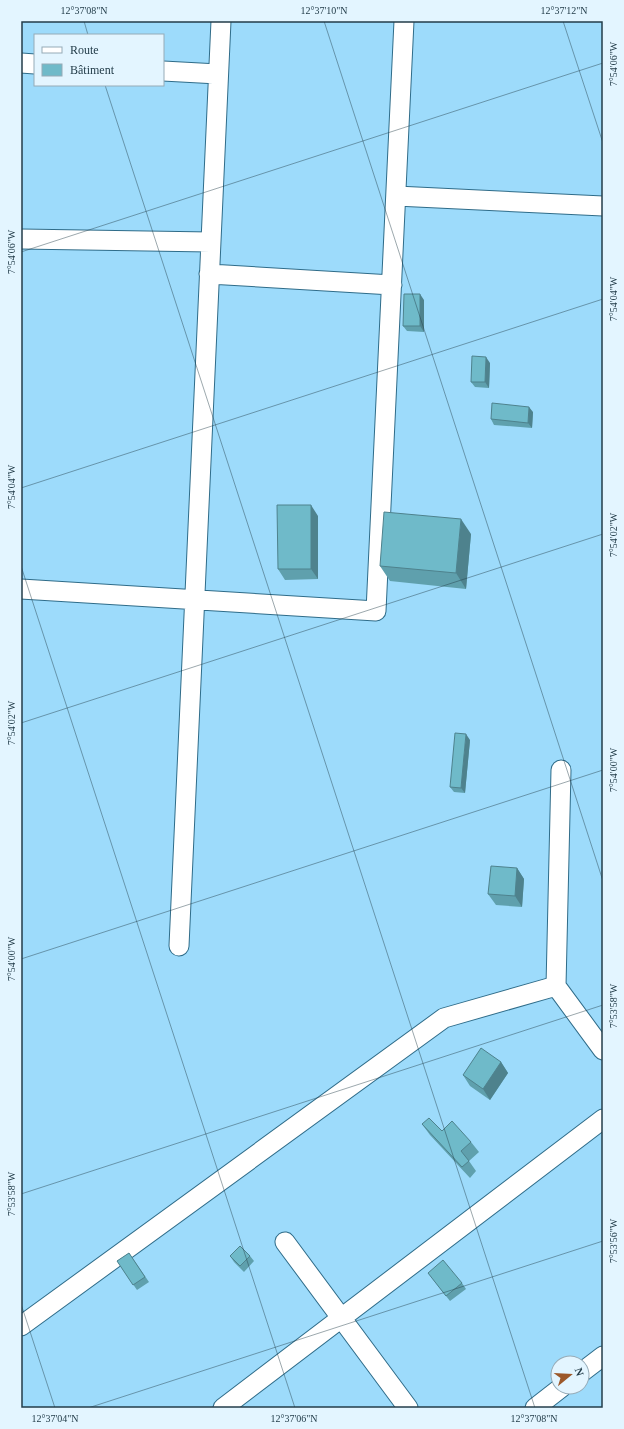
<svg xmlns="http://www.w3.org/2000/svg" width="624" height="1429" font-family="'Times New Roman',serif">
	<style>
		.lines { fill: none; stroke-linecap: round; stroke-linejoin: round }
		.minor-casing { stroke: #2f6c89; stroke-width: 21 }
		.minor { stroke: #fff; stroke-width: 19 }
		.wall { fill: #5fa0ad }
		.shaded-wall { fill: #4e828d }
		.building { fill: #6fbac9; stroke: #4e828d }
		.ticks { fill: none; stroke: #233d4a; stroke-width: 1; stroke-opacity: 0.45 }
		.neatline { fill: none; stroke: #233d4a; stroke-width: 1.5 }
		.ticks-label { font-size: 10px; text-anchor: middle; fill: #233d4a }
	</style>
	<rect width="100%" height="100%" fill="#9ddbfb"/>
	<g class="lines">
		<defs>
			<path id="minor" d="M 21,63 L 35,64
				M 163,71 L 218,74
				M 396,196 L 603,206
				M 21,239 L 210,242
				M 209,274 L 392,285
				M 21,589 L 376,611 L 404,21
				M 561,770 L 556,986 L 603,1050
				M 179,946 L 221,21
				M 285,1242 L 408,1408
				M 21,1326 L 444,1018 L 556,986
				M 582,1372 L 603,1356
				M 223,1408 L 603,1119
				M 535,1408 L 562,1387"/>
		</defs>
		<use href="#minor" class="minor-casing"/>
		<use href="#minor" class="minor"/>
	</g>
	<path class="wall" d="M 424,300 L 424,332 L 407,331 L 403,326 Z
		M 490,363 L 489,388 L 475,387 L 471,382 Z
		M 533,412 L 532,428 L 494,425 L 491,419 Z
		M 318,516 L 318,579 L 285,580 L 278,569 Z
		M 471,534 L 466,589 L 390,581 L 380,566 Z
		M 470,740 L 465,793 L 454,792 L 450,787 Z
		M 517,868 L 524,879 L 522,907 L 496,905 L 488,894 Z
		M 501,1062 L 508,1073 L 490,1100 L 470,1086 L 463,1075 Z
		M 422,1124 L 471,1142 L 479,1152 L 469,1161 L 476,1171 L 470,1178 L 430,1135 Z
		M 129,1253 L 149,1282 L 137,1290 L 117,1261 Z
		M 230,1256 L 250,1256 L 254,1261 L 244,1272 L 234,1262 Z
		M 428,1273 L 462,1283 L 466,1289 L 450,1301 Z"/>
	<path class="shaded-wall" d="M 420,294 L 424,300 L 424,332 L 420,326 Z
		M 486,357 L 490,363 L 489,388 L 485,382 Z
		M 529,407 L 533,412 L 532,428 L 528,423 Z
		M 311,505 L 318,516 L 318,579 L 311,569 Z
		M 461,519 L 471,534 L 466,589 L 456,573 Z
		M 466,734 L 470,740 L 465,793 L 461,788 Z
		M 517,868 L 524,879 L 522,907 L 515,896 Z
		M 501,1062 L 508,1073 L 490,1100 L 483,1089 Z"/>
	<path class="building" d="M 404,294 L 420,294 L 420,326 L 403,326 Z
		M 472,356 L 486,357 L 485,382 L 471,382 Z
		M 492,403 L 529,407 L 528,423 L 491,419 Z
		M 277,505 L 311,505 L 311,569 L 278,569 Z
		M 384,512 L 461,519 L 456,573 L 380,566 Z
		M 455,733 L 466,734 L 461,788 L 450,787 Z
		M 491,866 L 517,868 L 515,896 L 488,894 Z
		M 481,1048 L 501,1062 L 483,1089 L 463,1075 Z
		M 429,1118 L 442,1131 L 452,1121 L 471,1142 L 461,1151 L 469,1161 L 462,1167 L 422,1124 Z
		M 240,1246 L 250,1256 L 240,1266 L 230,1256 Z
		M 129,1253 L 145,1277 L 133,1285 L 117,1261 Z
		M 443,1260 L 462,1283 L 446,1296 L 428,1273 Z"/>
	<path class="ticks" d="M 84,21 L 88,35M 324,21 L 603,881M 563,21 L 603,143M 105,85 L 535,1408M 21,252 L 603,63M 21,488 L 603,299M 21,566 L 295,1408M 21,723 L 603,534M 21,959 L 603,770M 21,1194 L 603,1005M 21,1304 L 55,1408M 88,1408 L 603,1241"/>
	<rect width="624" height="1429" fill="none" stroke="#e3f5ff" stroke-width="44"/>
	<rect x="34" y="34" width="130" height="52" fill="#e3f5ff" stroke="#96abb7"/>
	<rect x="42" y="47" width="20" height="6" fill="#ffffff" stroke="#96abb7"/>
	<text x="70" y="54" font-size="12" fill="#233d4a">Route</text>
	<rect x="42" y="64" width="20" height="12" fill="#6fbac9" stroke="#96abb7"/>
	<text x="70" y="74" font-size="12" fill="#233d4a">Bâtiment</text>
	<g transform="translate(570 1375) rotate(72)"><circle r="19" fill="#e3f5ff" stroke="#96abb7"/>
	<path d="M0-3L7 15L0 10L-7 15Z" fill="#9c582a"/>
	<text y="-6" font-size="11" font-weight="bold" text-anchor="middle" fill="#233d4a">N</text>
	</g>
	<rect x="22" y="22" width="580" height="1385" class="neatline"/>
	<g class="ticks-label">
		<text x="84" y="14">12°37'08"N</text>
		<text x="324" y="14">12°37'10"N</text>
		<text x="564" y="14">12°37'12"N</text>
		<text transform="translate(613 64) rotate(-90)" y="4">7°54'06"W</text>
		<text transform="translate(11 252) rotate(-90)" y="4">7°54'06"W</text>
		<text transform="translate(613 299) rotate(-90)" y="4">7°54'04"W</text>
		<text transform="translate(11 487) rotate(-90)" y="4">7°54'04"W</text>
		<text transform="translate(613 535) rotate(-90)" y="4">7°54'02"W</text>
		<text transform="translate(11 723) rotate(-90)" y="4">7°54'02"W</text>
		<text transform="translate(613 770) rotate(-90)" y="4">7°54'00"W</text>
		<text transform="translate(11 959) rotate(-90)" y="4">7°54'00"W</text>
		<text transform="translate(613 1006) rotate(-90)" y="4">7°53'58"W</text>
		<text transform="translate(11 1194) rotate(-90)" y="4">7°53'58"W</text>
		<text transform="translate(613 1241) rotate(-90)" y="4">7°53'56"W</text>
		<text x="55" y="1422">12°37'04"N</text>
		<text x="294" y="1422">12°37'06"N</text>
		<text x="534" y="1422">12°37'08"N</text>
	</g>
</svg>
